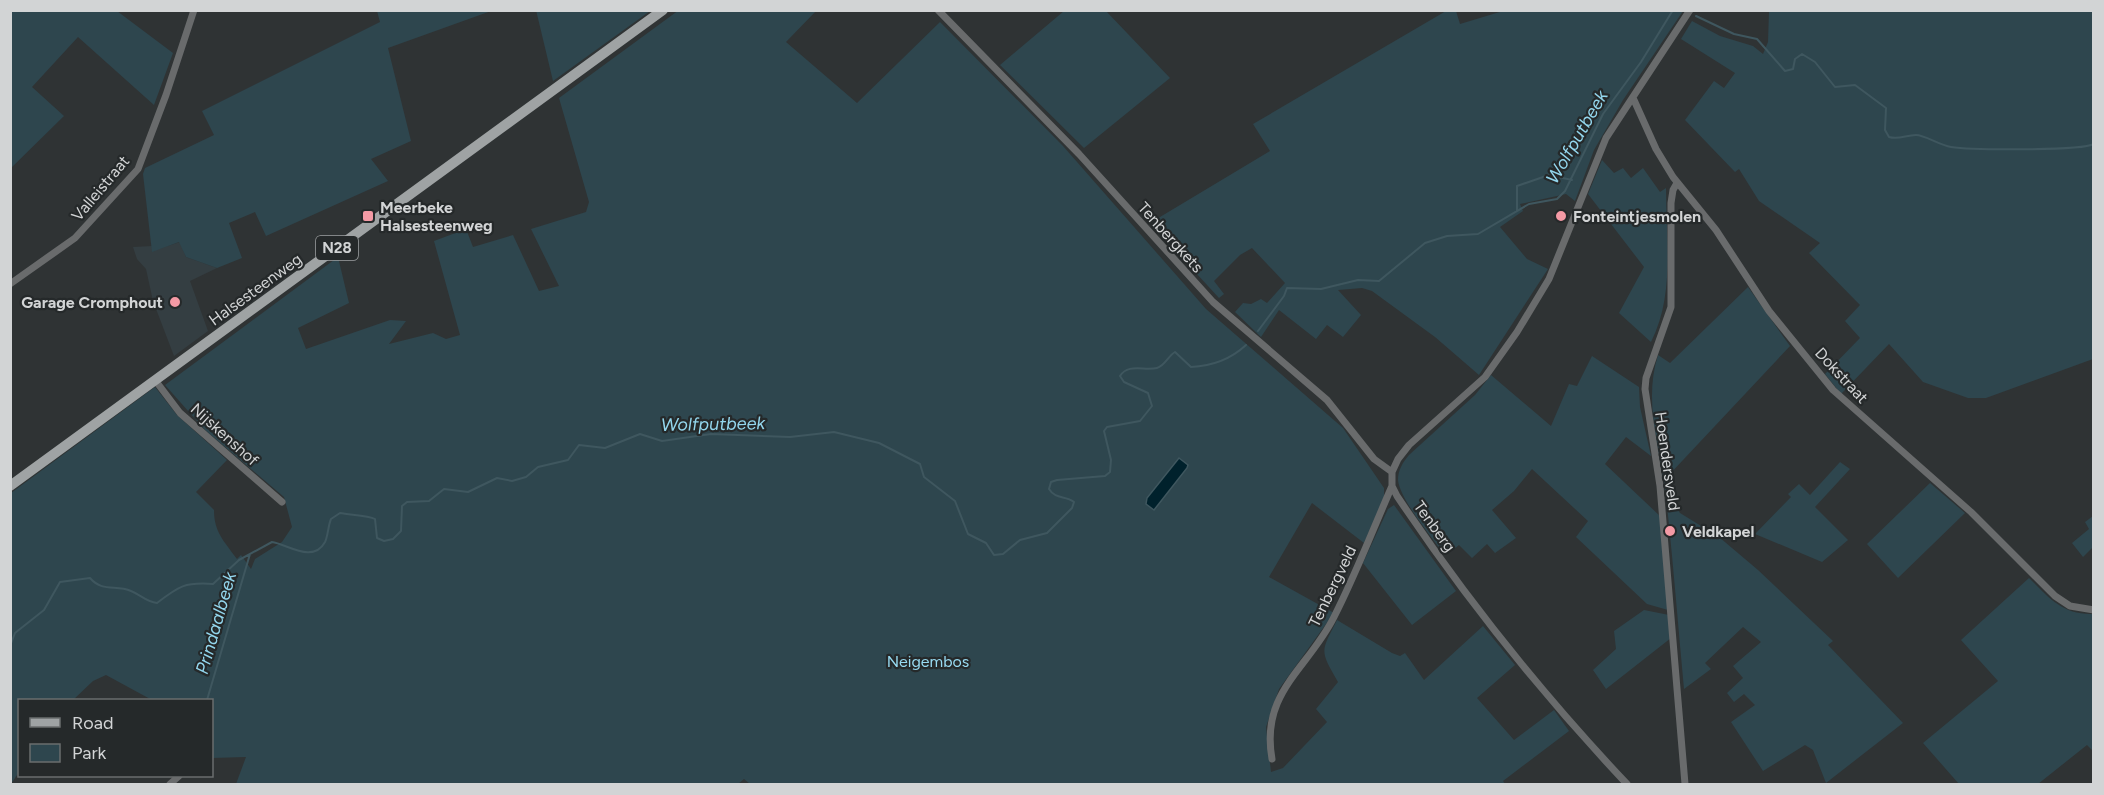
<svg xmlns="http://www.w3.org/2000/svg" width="2104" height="795" font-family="Figtree,sans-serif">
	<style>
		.built { fill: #343e42 }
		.green { fill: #2e464e }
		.water { fill: #00212c; stroke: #3f575f; stroke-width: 1.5 }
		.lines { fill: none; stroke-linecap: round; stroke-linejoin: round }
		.stream { stroke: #3f575f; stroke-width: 2 }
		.minor { stroke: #696b6c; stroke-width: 7 }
		.primary { stroke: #9fa3a4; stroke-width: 10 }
		.poi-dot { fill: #f49aa5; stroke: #25292a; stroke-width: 2 }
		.labels { text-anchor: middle; stroke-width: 4.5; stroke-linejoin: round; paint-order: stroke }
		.shield { fill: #25292a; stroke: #9ea1a2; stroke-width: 1.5 }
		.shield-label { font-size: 15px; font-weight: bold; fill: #d2d4d5 }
		.street-label { font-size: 16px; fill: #d2d4d5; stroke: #25292a }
		.poi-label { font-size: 16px; font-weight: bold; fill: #d2d4d5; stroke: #25292a; text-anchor: start }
		.park-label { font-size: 16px; fill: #97daf1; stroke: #25292a }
		.water-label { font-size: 18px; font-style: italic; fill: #93d6ed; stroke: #25292a }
	</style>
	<rect width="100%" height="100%" fill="#2f3334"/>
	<path class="built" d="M 180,242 L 186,257 L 217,268 L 190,281 L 208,331 L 174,356 L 153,301 L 146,269 L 137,259 L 133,247 L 152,246 L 152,251 Z"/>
	<path class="green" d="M 11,10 L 117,11 L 173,53 L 154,105 L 78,37 L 32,87 L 64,116 L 11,168 Z
		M 536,10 L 650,10 L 650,11 L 553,81 Z
		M 679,10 L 816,11 L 786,42 L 857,103 L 940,22 L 1063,146 L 1206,309 L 1343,428 L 1384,488 L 1384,498 L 1364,543 L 1312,503 L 1269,577 L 1334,613 L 1279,689 L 1266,727 L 1271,772 L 1283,768 L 1327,722 L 1316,709 L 1338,682 C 1319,649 1321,652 1337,620 L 1392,653 L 1400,656 L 1405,653 L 1424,680 L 1483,626 L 1515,665 L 1477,698 L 1514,740 L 1554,710 L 1569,731 L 1503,781 L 1505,784 L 750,784 L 744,779 L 738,784 L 236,784 L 246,757 L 212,758 L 212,700 L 152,700 L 106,675 L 93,681 L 73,700 L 20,700 L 19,772 L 11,784 L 11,493 L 155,387 L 177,415 L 227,460 L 196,492 L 214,510 C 214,532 224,541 237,559 L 241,555 L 251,569 L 255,559 L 282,542 L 292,527 L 284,497 L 205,430 L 165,385 L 338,257 L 349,303 L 298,328 L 306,349 L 390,320 L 406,321 L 389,344 L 433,333 L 446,339 L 460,335 L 434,241 L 466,229 L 473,247 L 513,235 L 539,291 L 559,286 L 531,229 L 586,212 L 589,202 L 559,98 Z
		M 377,11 L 491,11 L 388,48 L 411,141 L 371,159 L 388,181 L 266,236 L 255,212 L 229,223 L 242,258 L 217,268 L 186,257 L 179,242 L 152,252 L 143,174 L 145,168 L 214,135 L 202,111 L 380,22 Z
		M 1064,11 L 1106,11 L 1170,78 L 1084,148 L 1000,65 Z
		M 1446,11 L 1456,11 L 1460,24 L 1503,11 L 1683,11 L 1623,100 L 1594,150 L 1575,201 L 1566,194 L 1520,204 L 1523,211 L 1500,227 L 1527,259 L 1548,269 L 1479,375 L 1435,337 L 1372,291 L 1362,288 L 1338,290 L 1361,315 L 1343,337 L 1327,325 L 1316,339 L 1279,310 L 1261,337 L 1235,312 L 1243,303 L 1251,304 L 1261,299 L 1267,303 L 1285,283 L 1252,248 L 1240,255 L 1214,281 L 1224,294 L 1219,298 L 1150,223 L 1270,151 L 1253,124 Z
		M 1769,11 L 2093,11 L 2093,359 L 1986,398 L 1968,398 L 1923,382 L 1889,344 L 1841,394 L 1825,374 L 1860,338 L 1845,321 L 1860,305 L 1809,253 L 1820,243 L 1759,201 L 1739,169 L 1735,172 L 1685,120 L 1714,81 L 1724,88 L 1735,73 L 1681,39 L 1692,21 L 1720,36 L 1753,46 L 1763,54 L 1768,42 Z
		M 1602,160 L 1614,173 L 1623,168 L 1631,178 L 1643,168 L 1660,192 L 1666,188 C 1666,239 1675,295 1651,342 L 1619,313 L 1644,267 L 1588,194 Z
		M 1748,287 L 1790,346 L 1668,476 L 1676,507 L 1680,513 L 1719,537 L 1758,570 L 1833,641 L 1828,645 L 1903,723 L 1826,783 L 1813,750 L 1805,745 L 1763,771 L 1731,722 L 1755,705 L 1744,694 L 1734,702 L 1727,693 L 1743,678 L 1733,666 L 1761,642 L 1743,627 L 1705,663 L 1711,669 L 1684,689 C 1678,625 1673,560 1666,496 C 1660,448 1643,403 1658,355 L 1670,363 Z
		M 1592,356 L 1639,387 L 1640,407 L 1651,456 L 1626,437 L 1605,464 L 1661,517 L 1668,610 L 1647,604 L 1576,537 L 1588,521 L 1532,469 L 1514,491 L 1492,510 L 1516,538 L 1495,553 L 1487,544 L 1472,558 L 1459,545 L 1453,550 L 1451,547 L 1443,553 C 1432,537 1400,500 1398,480 C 1398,470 1403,462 1409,455 L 1475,395 L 1491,375 L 1551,426 L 1569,384 L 1577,386 Z
		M 1840,462 L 1850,469 L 1815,507 L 1848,540 L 1822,562 L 1755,534 L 1791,497 L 1788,494 L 1799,484 L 1810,495 Z
		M 1930,483 L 1965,513 L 1898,578 L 1867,544 Z
		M 1394,505 L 1456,591 L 1412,625 L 1363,563 L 1388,509 Z
		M 2093,516 L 2093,547 L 2083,557 L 2072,543 L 2089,529 L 2085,522 Z
		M 2029,578 C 2049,598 2063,615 2093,614 L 2093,751 L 2087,745 L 2038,784 L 1959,784 L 1923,743 L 1998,681 L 1961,640 Z
		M 1644,610 L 1669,615 L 1671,638 L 1606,689 L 1593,670 L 1616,649 L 1614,631 Z"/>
	<path class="water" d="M 1179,458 L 1188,465 L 1187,468 L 1154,510 L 1146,504 L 1147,498 Z"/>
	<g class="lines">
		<path class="stream" d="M 1696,16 L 1734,34 L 1757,39 L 1785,71 L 1793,69 L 1795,59 L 1802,54 L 1815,62 L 1835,87 L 1855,85 L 1886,108 L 1885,130 L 1889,137 C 1899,140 1906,135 1916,135 C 1925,135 1939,145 1951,147 C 1970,150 2080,151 2094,144
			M 1517,211 L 1517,186 L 1549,175 L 1572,180
			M 1258,331 L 1284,296 L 1287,288 L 1321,289 L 1358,280 L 1379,281 L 1425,243 L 1447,236 L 1478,234 L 1529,204 L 1557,199 L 1565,191 L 1603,114 L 1641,62 L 1673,10
			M 10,646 L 15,633 L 44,610 L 60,582 L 90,578 C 103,593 116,584 131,591 C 141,595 146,602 157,603 C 179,586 185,582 213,584 L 239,560 L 272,542 C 287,544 313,564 325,542 C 328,536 328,526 331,519 L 340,513 C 350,515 368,515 375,519 L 377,538 L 384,541 L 393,539 L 401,531 L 402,506 L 407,502 L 429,501 L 444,489 L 468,492 L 497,478 L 512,481 L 526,477 L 538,467 L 568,460 L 579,445 L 605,448 L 640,434 L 662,441 L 711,434 L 790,437 L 834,432 L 879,443 L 920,464 L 924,477 L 955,501 L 968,534 L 986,543 L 994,555 L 1003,554 L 1020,540 L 1047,533 L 1072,508 L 1074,502 C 1065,495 1056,500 1049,489 L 1051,482 L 1057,480 L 1105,476 L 1110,472 L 1111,460 L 1104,431 L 1107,427 L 1140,421 L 1152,406 L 1148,393 L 1124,382 L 1120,376 C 1128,363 1144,371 1157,368 C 1165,366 1168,356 1175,352 L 1191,367 C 1212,366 1231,359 1246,345
			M 207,700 L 250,554"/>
		<path class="minor" d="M 938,10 L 1079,154 L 1213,302 L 1327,400 L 1374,459 L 1392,472
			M 1634,100 L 1656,149 L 1673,177 L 1716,230 L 1769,311 L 1833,390 L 1971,512 L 2055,596 L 2070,606 L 2094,610
			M 1677,183 L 1673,190 L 1671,203 L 1671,307 L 1646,378 L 1645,389 L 1660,486 L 1685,784
			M 10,284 L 75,238 L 138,169 L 166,95 L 194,10
			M 155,380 L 180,413 L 282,502
			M 1272,759 C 1260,692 1308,669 1334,617 C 1356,574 1373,529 1392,486
			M 170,784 L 179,776
			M 1627,784 C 1542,694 1466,599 1397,496 L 1392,486 L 1392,472 L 1398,459 L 1409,445 L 1485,377 L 1517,332 L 1549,279 L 1606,138 L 1690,10"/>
		<path class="primary" d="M 10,486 L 663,10"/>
	</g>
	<g class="poi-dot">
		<rect x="362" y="210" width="12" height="12" rx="3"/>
		<circle cx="1561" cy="216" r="6"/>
		<circle cx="175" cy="302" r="6"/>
		<circle cx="1670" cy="531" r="6"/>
	</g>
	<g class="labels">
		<rect class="shield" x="316" y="236" width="42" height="24" rx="4.5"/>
		<g class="shield-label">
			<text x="337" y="253">N28</text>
		</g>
		<g class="street-label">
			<text transform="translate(100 188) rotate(-50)" y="6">Valleistraat</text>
			<text transform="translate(1171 237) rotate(48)" y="6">Tenbergkets</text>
			<text transform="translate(255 289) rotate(-36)" y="6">Halsesteenweg</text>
			<text transform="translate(1842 375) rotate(47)" y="6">Dokstraat</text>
			<text transform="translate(225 434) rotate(42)" y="6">Nijskenshof</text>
			<text transform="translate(1668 461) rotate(82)" y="6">Hoendersveld</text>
			<text transform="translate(1435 526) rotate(54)" y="6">Tenberg</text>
			<text transform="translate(1332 586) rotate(-64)" y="6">Tenbergveld</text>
		</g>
		<g class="poi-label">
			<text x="380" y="213">Meerbeke<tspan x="380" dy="18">Halsesteenweg</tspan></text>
			<text x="1573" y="222">Fonteintjesmolen</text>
			<text x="163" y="308" text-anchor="end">Garage Cromphout</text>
			<text x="1682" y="537">Veldkapel</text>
		</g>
		<g class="park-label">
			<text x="928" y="667">Neigembos</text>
		</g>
		<g class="water-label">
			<text transform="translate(1577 137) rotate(-60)" y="6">Wolfputbeek</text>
			<text transform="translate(713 424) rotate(-1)" y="6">Wolfputbeek</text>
			<text transform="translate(216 623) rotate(-74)" y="6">Prindaalbeek</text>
		</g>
	</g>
	<rect width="2104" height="795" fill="none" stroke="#d2d4d5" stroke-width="24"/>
	<rect x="18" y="699" width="195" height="78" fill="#25292a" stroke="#6a6d6e" stroke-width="1.5"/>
	<rect x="30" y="718" width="30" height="9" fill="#9fa3a4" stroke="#6a6d6e" stroke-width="1.5"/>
	<text x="72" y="729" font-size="18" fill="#d2d4d5">Road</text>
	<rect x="30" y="744" width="30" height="18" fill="#2e464e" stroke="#6a6d6e" stroke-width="1.5"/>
	<text x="72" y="759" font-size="18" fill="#d2d4d5">Park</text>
</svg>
